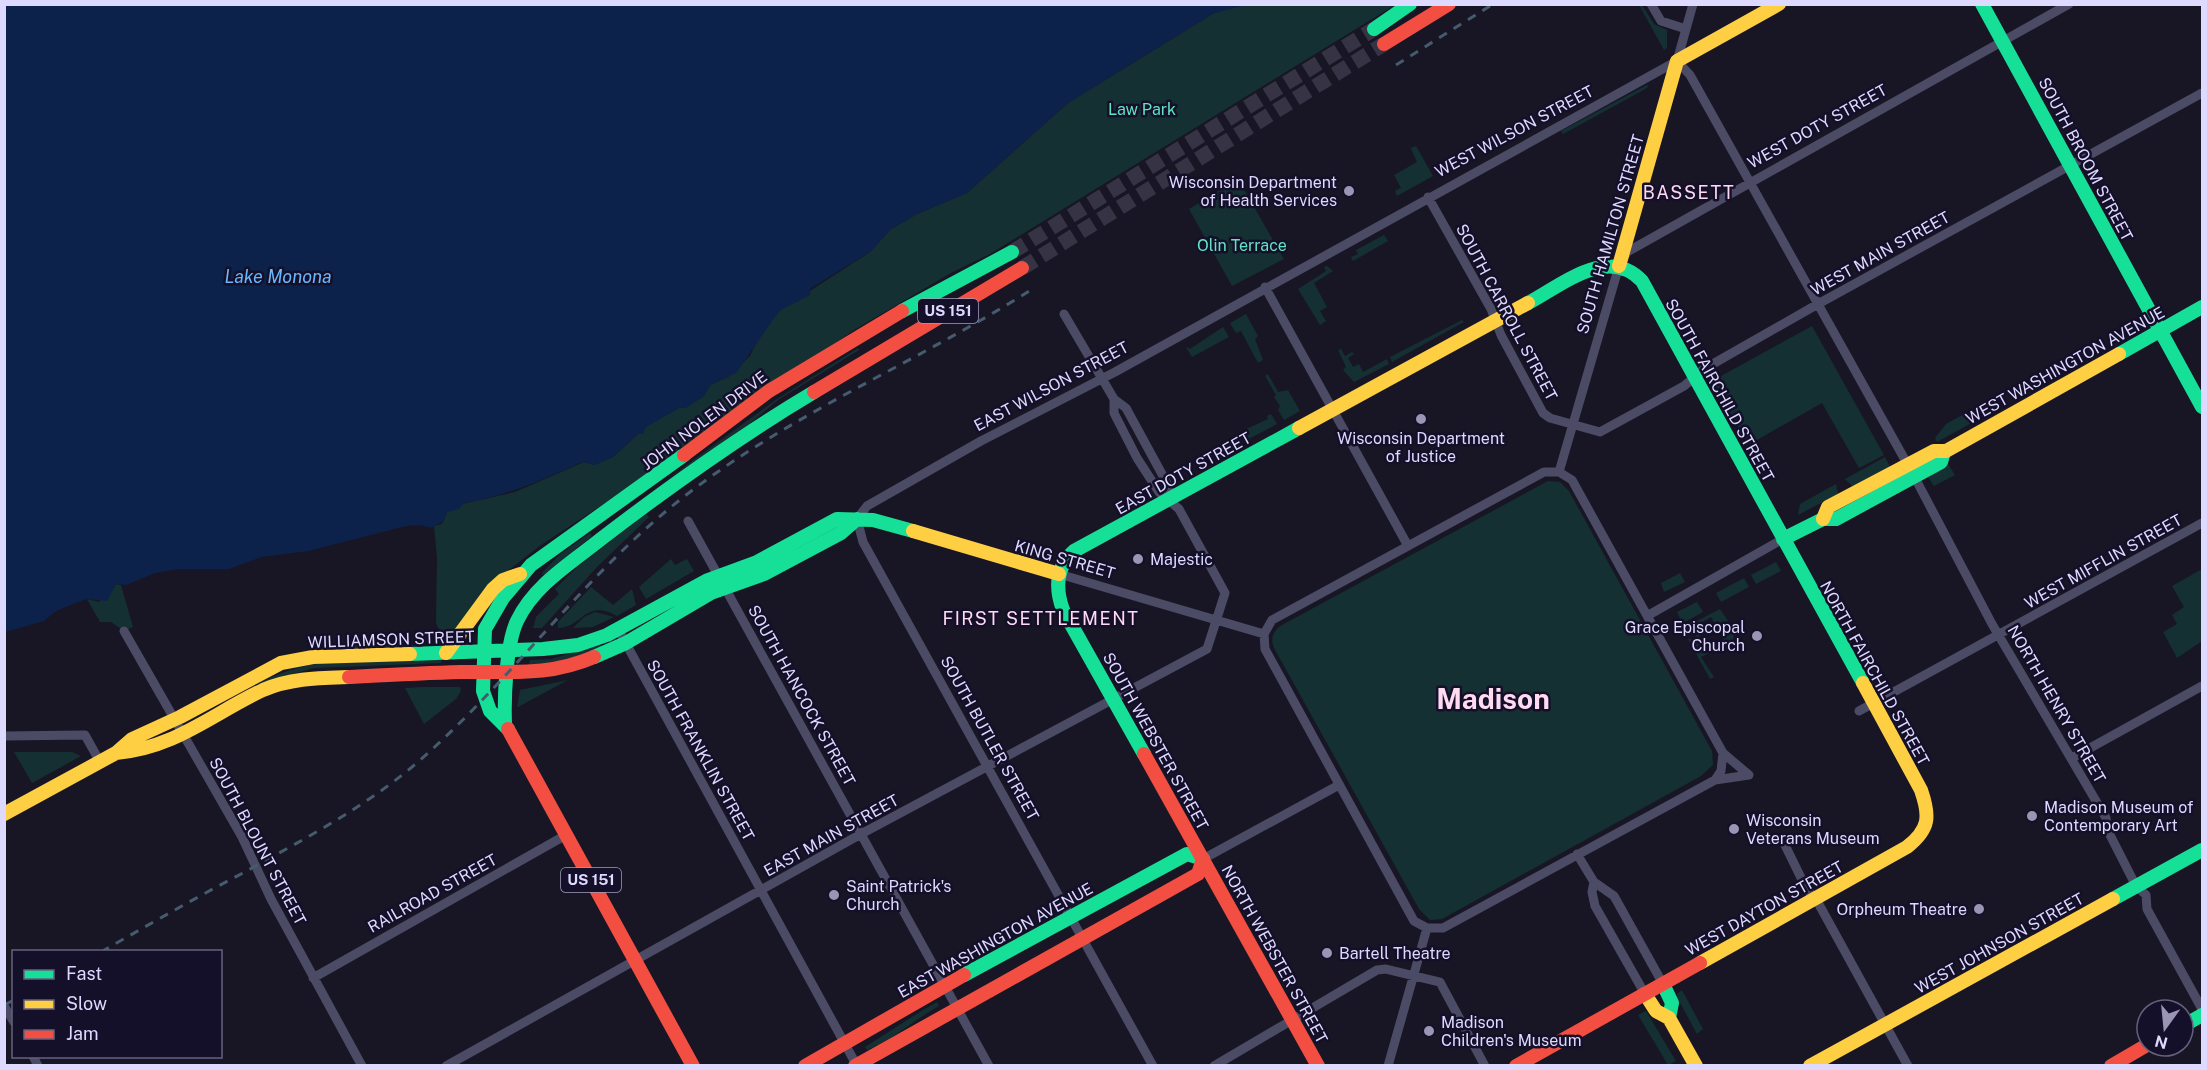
<svg xmlns="http://www.w3.org/2000/svg" width="2207" height="1070" font-family="'Public Sans',sans-serif">
	<style>
		.green { fill: #143032 }
		.water { fill: #0d224a }
		.lines { fill: none; stroke-linecap: round; stroke-linejoin: round }
		.primary-tunnel { stroke: #363345; stroke-width: 15; stroke-dasharray: 15 8; stroke-linecap: butt }
		.street { stroke: #4c4b65; stroke-width: 9 }
		.fast { stroke: #16e098; stroke-width: 14 }
		.slow { stroke: #ffcf43; stroke-width: 14 }
		.jam { stroke: #f24e42; stroke-width: 14 }
		.rail { stroke: #455b6e; stroke-width: 3; stroke-dasharray: 9 8; stroke-linecap: butt }
		.poi-dot { fill: #9995b2; stroke: #15102a; stroke-width: 2 }
		.labels { text-anchor: middle; stroke-width: 5; stroke-linejoin: round; paint-order: stroke }
		.shield { fill: #15102a; stroke: #a29dbf; stroke-width: 1.5 }
		.shield-label { font-size: 15px; font-weight: bold; fill: #ded9ff }
		.park-label { font-size: 16px; fill: #61e3c4; stroke: #15102a }
		.street-label { font-size: 16px; fill: #ded9ff; stroke: #15102a }
		.poi-label { font-size: 16px; fill: #ded9ff; stroke: #15102a; text-anchor: start }
		.neighbourhood-label { font-size: 18px; letter-spacing: 1.5px; fill: #ffdbf2; stroke: #15102a }
		.water-label { font-size: 18px; font-style: italic; fill: #67b7ff; stroke: #15102a }
		.town-label { font-size: 28px; font-weight: bold; fill: #ffdbf2; stroke: #15102a }
	</style>
	<rect width="100%" height="100%" fill="#181624"/>
	<path class="green" d="M 1246,4 L 1395,5 L 990,254 L 951,273 L 854,330 L 622,492 L 541,545 L 496,580 L 448,642 L 433,646 L 447,636 L 440,631 L 436,623 L 437,558 L 434,526 L 442,524 L 447,512 L 462,504 L 515,492 L 584,462 L 594,465 L 613,457 L 638,434 L 643,434 L 645,427 L 679,408 L 685,408 L 704,396 L 710,385 L 728,377 L 750,356 L 757,341 L 779,311 L 870,252 L 891,229 L 917,214 L 967,193 L 1068,103 L 1214,13 Z
		M 1639,5 L 1642,5 L 1654,24 L 1667,30 L 1667,48 L 1664,50 Z
		M 1647,85 L 1648,87 L 1640,92 L 1563,134 L 1561,131 Z
		M 1406,138 L 1411,148 L 1416,146 L 1433,176 L 1397,196 L 1395,191 L 1401,188 L 1394,175 L 1417,162 Z
		M 1238,179 L 1284,259 L 1232,286 L 1189,209 Z
		M 1384,235 L 1388,241 L 1353,261 L 1351,257 L 1358,254 L 1356,250 Z
		M 1327,266 L 1333,271 L 1314,283 L 1327,307 L 1320,311 L 1326,321 L 1320,325 L 1298,289 L 1326,271 L 1324,267 Z
		M 1246,314 L 1258,336 L 1255,339 L 1263,360 L 1258,363 L 1241,331 L 1236,333 L 1230,323 Z
		M 1471,318 L 1392,362 L 1390,357 L 1462,320 L 1464,322 Z
		M 1812,326 L 1884,455 L 1859,468 L 1822,403 L 1748,445 L 1712,381 Z
		M 1223,327 L 1229,337 L 1192,357 L 1186,347 L 1190,349 Z
		M 858,348 L 859,350 L 778,400 L 748,425 L 662,483 L 777,399 Z
		M 1341,349 L 1345,356 L 1352,352 L 1354,354 L 1348,358 L 1353,367 L 1359,364 L 1363,372 L 1387,359 L 1389,364 L 1354,382 L 1343,370 L 1346,367 L 1338,350 Z
		M 1268,374 L 1278,392 L 1288,390 L 1300,411 L 1284,420 L 1278,410 L 1280,406 L 1274,397 L 1276,395 L 1265,376 Z
		M 1995,397 L 1997,409 L 1937,442 L 1935,438 L 1946,424 Z
		M 1271,414 L 1277,424 L 1245,441 L 1244,430 L 1268,419 L 1267,416 Z
		M 1885,457 L 1890,467 L 1853,487 L 1845,479 Z
		M 1948,464 L 1955,475 L 1934,486 L 1928,477 Z
		M 1548,481 L 1560,482 L 1569,491 L 1712,751 L 1713,765 L 1701,776 L 1442,919 L 1430,920 L 1419,909 L 1274,648 C 1270,639 1273,630 1282,625 Z
		M 1836,484 L 1838,494 L 1798,515 L 1800,504 Z
		M 646,514 L 649,517 L 596,568 L 542,628 L 533,628 L 536,617 L 559,594 L 555,589 L 577,567 Z
		M 590,533 L 592,536 L 544,575 L 542,573 L 559,555 Z
		M 671,559 L 675,565 L 687,559 L 694,571 L 646,599 L 639,587 Z
		M 1776,562 L 1781,571 L 1756,584 L 1751,575 Z
		M 2202,569 L 2202,641 L 2177,658 L 2163,632 L 2177,624 L 2172,615 L 2184,607 L 2172,586 Z
		M 1680,573 L 1685,582 L 1664,592 L 1661,583 Z
		M 1744,578 L 1749,587 L 1721,602 L 1716,593 Z
		M 116,584 L 121,585 L 133,627 L 124,631 L 111,622 L 100,622 L 87,599 L 99,602 Z
		M 591,587 L 613,605 L 632,589 L 636,605 L 617,616 C 585,598 582,628 558,628 L 558,622 Z
		M 1697,602 L 1703,612 L 1685,622 L 1681,621 L 1677,612 Z
		M 1720,609 L 1728,621 L 1728,626 L 1735,633 L 1732,641 L 1725,642 L 1711,617 L 1697,625 L 1693,623 Z
		M 595,612 L 614,617 L 593,627 L 573,628 L 584,617 Z
		M 1698,634 L 1709,653 L 1701,657 L 1714,677 L 1710,679 L 1688,639 L 1692,639 Z
		M 397,643 L 397,647 L 335,649 L 335,646 Z
		M 600,644 L 601,647 L 571,660 L 528,667 L 530,660 L 551,659 Z
		M 441,660 L 441,663 L 314,668 L 278,678 L 248,693 L 247,691 C 303,652 376,660 441,660 Z
		M 568,680 L 518,707 L 517,707 L 520,690 Z
		M 422,687 L 460,687 L 461,691 L 456,699 L 424,724 L 405,688 Z
		M 14,752 L 72,752 L 81,756 L 32,783 Z
		M 1682,990 L 1703,1029 L 1697,1034 L 1678,999 L 1677,994 Z
		M 937,1002 L 939,1006 C 914,1020 894,1039 867,1050 L 865,1047 C 889,1032 912,1016 937,1002 Z
		M 1646,1011 L 1676,1061 L 1668,1065 L 1638,1015 Z"/>
	<path class="water" d="M 4,5 L 5,4 L 1246,5 L 1214,13 L 1068,103 L 967,193 L 917,214 L 891,229 L 870,252 L 811,288 L 810,295 L 779,311 L 736,373 L 710,385 L 704,396 L 685,408 L 679,408 L 646,427 L 643,434 L 638,434 L 613,457 L 594,465 L 583,462 C 543,479 508,496 464,503 L 459,509 L 447,512 L 444,521 L 431,528 L 420,525 L 406,526 L 308,551 L 261,557 L 229,569 L 179,569 L 155,573 L 126,585 L 116,584 L 107,601 L 86,599 L 56,611 L 44,621 L 5,632 Z"/>
	<g class="lines">
		<path class="primary-tunnel" d="M 1012,252 L 1374,29
			M 1022,268 L 1384,44"/>
		<path class="street" d="M 1651,4 L 1661,21 L 1686,29
			M 1677,61 L 1690,75 L 1914,476 L 1992,624 L 2106,818 L 2107,829 L 2136,886 L 2146,895 L 2147,909 L 2202,1009
			M 1677,61 L 1693,4
			M 1428,197 L 1491,309 L 1501,335 L 1543,413 L 1550,418 L 1600,432 L 1684,386 L 1704,369 L 1818,304 L 2202,93
			M 1265,287 L 1408,546
			M 1114,399 L 1126,408 L 1169,487 L 1170,499
			M 1559,472 L 1619,266 L 1627,252 L 2069,4
			M 688,521 L 989,1066
			M 1059,574 L 1264,634
			M 1647,616 L 1783,539
			M 618,629 L 857,1066
			M 124,631 L 242,837 L 271,899 L 362,1066
			M 1859,711 L 2202,523
			M 4,736 L 85,735 L 100,762
			M 1723,753 L 1749,775
			M 2072,758 L 2202,686
			M 1715,780 L 1721,771 L 1723,753 L 1572,480 L 1559,472 L 1544,472 L 1272,620 L 1264,634 L 1265,649 L 1414,921 L 1427,928 L 1443,928 L 1715,780 L 1749,775
			M 1783,841 L 1807,890 L 1816,899 L 1908,1066
			M 1577,854 L 1594,882 L 1614,896 L 1663,984
			M 1203,859 L 1339,785
			M 1594,882 L 1592,892 L 1595,906 L 1645,994
			M 313,978 L 566,835
			M 4,1006 L 14,1022
			M 33,1056 L 38,1066
			M 446,1066 L 861,834 L 1207,649 L 1225,593 L 1179,509 L 1159,492 L 1137,458 L 1114,413 L 1114,399 L 1064,314
			M 1153,1066 L 863,542 L 857,519 L 867,506 L 981,441 L 1115,372 L 1677,61
			M 1214,1066 L 1377,970 L 1386,969 L 1440,982 L 1485,1066
			M 1388,1066 L 1427,928"/>
		<path class="fast" d="M 1982,4 L 2202,407
			M 1374,29 L 1410,4
			M 1528,303 C 1562,285 1608,245 1642,281 L 1863,683
			M 902,311 L 1012,252
			M 2119,354 L 2202,307
			M 1783,539 L 1823,519 L 1836,519 L 1941,462 L 1944,452
			M 410,654 L 543,649 L 578,645 L 607,635 L 708,580 L 757,562 L 837,519 L 873,520 L 913,531
			M 594,657 L 626,643 L 711,593 L 764,574 L 841,533 L 857,519
			M 505,724 C 504,698 506,644 517,621 C 534,585 571,563 601,539 C 670,486 740,436 814,392
			M 508,729 L 490,711 L 483,691 L 485,629 L 503,598 L 531,565 L 684,455
			M 1144,754 L 1063,610 C 1055,588 1056,567 1074,551 L 1299,428
			M 2113,899 L 2202,850
			M 964,975 L 1187,854 L 1203,859
			M 1663,984 L 1672,1003 L 1669,1018
			M 2183,1026 L 2202,1015"/>
		<path class="slow" d="M 1619,266 L 1677,61 L 1779,4
			M 1299,428 L 1528,303
			M 1823,519 L 1828,507 L 1934,451 L 1946,451 L 2119,354
			M 913,531 L 1059,574
			M 446,653 L 493,589 L 503,580 L 520,574
			M 116,753 C 175,748 212,714 263,690 C 291,678 320,678 349,677
			M 4,814 L 116,753 L 132,739 L 180,717 L 281,663 L 313,657 L 410,654
			M 1700,963 L 1907,847 C 1930,829 1930,816 1921,790 L 1863,683
			M 1645,994 L 1656,1011 L 1669,1018 L 1696,1066
			M 1810,1066 L 2113,899"/>
		<path class="jam" d="M 1384,44 L 1449,4
			M 814,392 L 1022,268
			M 684,455 L 769,391 L 902,311
			M 349,677 C 387,675 424,673 461,672 C 510,671 547,677 594,657
			M 508,729 L 693,1066
			M 1144,754 L 1318,1066
			M 805,1066 L 964,975
			M 855,1066 L 1198,874 L 1203,859
			M 1516,1066 L 1700,963
			M 2111,1066 L 2147,1045"/>
		<path class="rail" d="M 1396,65 L 1493,4
			M 101,952 C 148,925 195,898 243,873 C 304,839 366,807 419,761 C 512,680 583,576 681,499 C 789,414 918,362 1034,288
			M 4,1005 L 14,1000"/>
	</g>
	<g class="poi-dot">
		<circle cx="1349" cy="191" r="6"/>
		<circle cx="1421" cy="419" r="6"/>
		<circle cx="1138" cy="559" r="6"/>
		<circle cx="1757" cy="636" r="6"/>
		<circle cx="2032" cy="816" r="6"/>
		<circle cx="1734" cy="829" r="6"/>
		<circle cx="834" cy="895" r="6"/>
		<circle cx="1979" cy="909" r="6"/>
		<circle cx="1327" cy="953" r="6"/>
		<circle cx="1429" cy="1031" r="6"/>
	</g>
	<g class="labels">
		<g class="shield">
			<rect x="918" y="299" width="60" height="24" rx="4.5"/>
			<rect x="561" y="868" width="60" height="24" rx="4.5"/>
		</g>
		<g class="shield-label">
			<text x="948" y="316">US 151</text>
			<text x="591" y="885">US 151</text>
		</g>
		<g class="park-label">
			<text x="1142" y="115">Law Park</text>
			<text x="1242" y="251">Olin Terrace</text>
		</g>
		<g class="street-label">
			<text transform="translate(1817 126) rotate(-29)" y="6">WEST DOTY STREET</text>
			<text transform="translate(1514 131) rotate(-28)" y="6">WEST WILSON STREET</text>
			<text transform="translate(2086 159) rotate(62)" y="6">SOUTH BROOM STREET</text>
			<text transform="translate(1610 234) rotate(-74)" y="6">SOUTH HAMILTON STREET</text>
			<text transform="translate(1880 253) rotate(-29)" y="6">WEST MAIN STREET</text>
			<text transform="translate(1507 312) rotate(62)" y="6">SOUTH CARROLL STREET</text>
			<text transform="translate(2065 365) rotate(-29)" y="6">WEST WASHINGTON AVENUE</text>
			<text transform="translate(1051 386) rotate(-28)" y="6">EAST WILSON STREET</text>
			<text transform="translate(1720 390) rotate(61)" y="6">SOUTH FAIRCHILD STREET</text>
			<text transform="translate(704 420) rotate(-37)" y="6">JOHN NOLEN DRIVE</text>
			<text transform="translate(1183 473) rotate(-29)" y="6">EAST DOTY STREET</text>
			<text transform="translate(1065 559) rotate(16)" y="6">KING STREET</text>
			<text transform="translate(2103 561) rotate(-29)" y="6">WEST MIFFLIN STREET</text>
			<text transform="translate(391 639) rotate(-2)" y="6">WILLIAMSON STREET</text>
			<text transform="translate(1875 673) rotate(61)" y="6">NORTH FAIRCHILD STREET</text>
			<text transform="translate(802 695) rotate(61)" y="6">SOUTH HANCOCK STREET</text>
			<text transform="translate(2057 704) rotate(60)" y="6">NORTH HENRY STREET</text>
			<text transform="translate(990 738) rotate(61)" y="6">SOUTH BUTLER STREET</text>
			<text transform="translate(1156 741) rotate(61)" y="6">SOUTH WEBSTER STREET</text>
			<text transform="translate(701 750) rotate(61)" y="6">SOUTH FRANKLIN STREET</text>
			<text transform="translate(831 835) rotate(-29)" y="6">EAST MAIN STREET</text>
			<text transform="translate(258 841) rotate(62)" y="6">SOUTH BLOUNT STREET</text>
			<text transform="translate(432 893) rotate(-29)" y="6">RAILROAD STREET</text>
			<text transform="translate(1764 908) rotate(-29)" y="6">WEST DAYTON STREET</text>
			<text transform="translate(995 940) rotate(-29)" y="6">EAST WASHINGTON AVENUE</text>
			<text transform="translate(1999 943) rotate(-29)" y="6">WEST JOHNSON STREET</text>
			<text transform="translate(1275 954) rotate(61)" y="6">NORTH WEBSTER STREET</text>
		</g>
		<g class="poi-label">
			<text x="1337" y="188" text-anchor="end">Wisconsin Department<tspan x="1337" dy="18">of Health Services</tspan></text>
			<text x="1421" y="444" text-anchor="middle">Wisconsin Department<tspan x="1421" dy="18">of Justice</tspan></text>
			<text x="1150" y="565">Majestic</text>
			<text x="1745" y="633" text-anchor="end">Grace Episcopal<tspan x="1745" dy="18">Church</tspan></text>
			<text x="2044" y="813">Madison Museum of<tspan x="2044" dy="18">Contemporary Art</tspan></text>
			<text x="1746" y="826">Wisconsin<tspan x="1746" dy="18">Veterans Museum</tspan></text>
			<text x="846" y="892">Saint Patrick's<tspan x="846" dy="18">Church</tspan></text>
			<text x="1967" y="915" text-anchor="end">Orpheum Theatre</text>
			<text x="1339" y="959">Bartell Theatre</text>
			<text x="1441" y="1028">Madison<tspan x="1441" dy="18">Children's Museum</tspan></text>
		</g>
		<g class="neighbourhood-label">
			<text x="1689" y="199">BASSETT</text>
			<text x="1041" y="625">FIRST SETTLEMENT</text>
		</g>
		<g class="water-label">
			<text x="278" y="283">Lake Monona</text>
		</g>
		<g class="town-label">
			<text x="1493" y="709">Madison</text>
		</g>
	</g>
	<rect width="2207" height="1070" fill="none" stroke="#ded9ff" stroke-width="12"/>
	<rect x="12" y="950" width="210" height="108" fill="#15102a" stroke="#65607f" stroke-width="1.5"/>
	<rect x="24" y="970" width="30" height="9" fill="#16e098" stroke="#65607f" stroke-width="1.5"/>
	<text x="66" y="980" font-size="18" fill="#ded9ff">Fast</text>
	<rect x="24" y="1000" width="30" height="9" fill="#ffcf43" stroke="#65607f" stroke-width="1.5"/>
	<text x="66" y="1010" font-size="18" fill="#ded9ff">Slow</text>
	<rect x="24" y="1030" width="30" height="9" fill="#f24e42" stroke="#65607f" stroke-width="1.5"/>
	<text x="66" y="1040" font-size="18" fill="#ded9ff">Jam</text>
	<g transform="translate(2165 1028) rotate(195)"><circle r="28" fill="#15102a" stroke="#65607f" stroke-width="1.5"/>
	<path d="M0-4.5L10 22L0 15L-10 22Z" fill="#9995b2"/>
	<text y="-9" font-size="16" font-weight="bold" text-anchor="middle" fill="#ded9ff">N</text>
	</g>
</svg>
